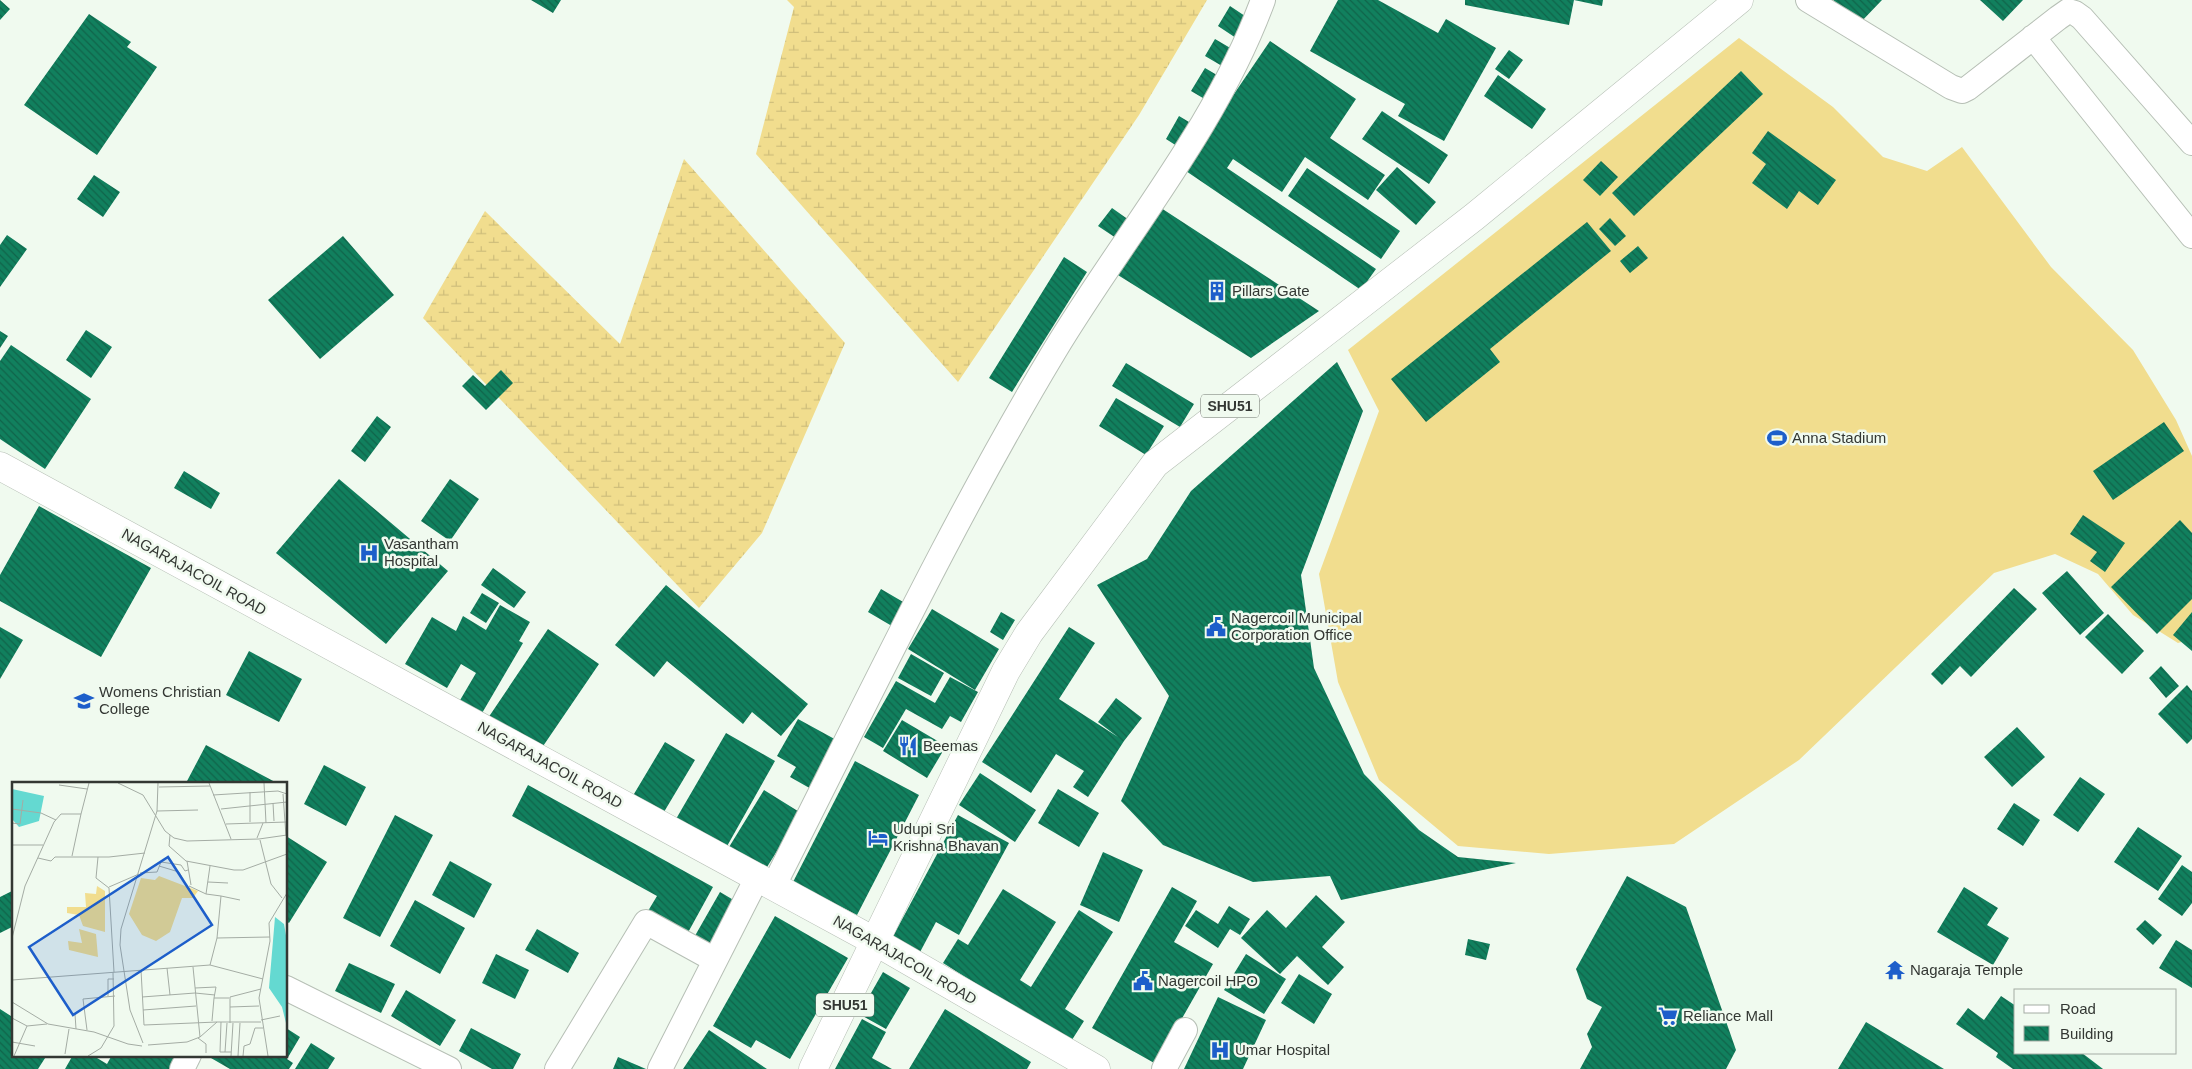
<svg xmlns="http://www.w3.org/2000/svg" width="2192" height="1069" font-family="Arial,sans-serif">
	<style>
		.wetland { fill: url(#wetland-marsh) }
		.pitch { fill: #f1dd8e }
		.building { fill: url(#building-back-hatch) }
		.lines { fill: none; stroke-linecap: round; stroke-linejoin: round }
		.street-casing { stroke: #b6bfb5; stroke-width: 26 }
		.secondary-casing { stroke: #b6bfb5; stroke-width: 29 }
		.primary-casing { stroke: #b6bfb5; stroke-width: 29 }
		.street { stroke: #fff; stroke-width: 24 }
		.secondary { stroke: #fff; stroke-width: 28 }
		.primary { stroke: #fff; stroke-width: 28 }
		.labels { text-anchor: middle; stroke-width: 5; stroke-linejoin: round; paint-order: stroke }
		.shield { fill: #f0faef; stroke: #6c726b; stroke-width: 1 }
		.shield-label { font-size: 14px; font-weight: bold; fill: #333733 }
		.poi-label { font-size: 15px; fill: #333733; stroke: #f0faef; text-anchor: start }
		.street-label { font-size: 15px; fill: #333733; stroke: #f0faef }
		.inset-road { fill: none; stroke: #a4aca4; stroke-width: 1 }
		.view { fill: #1d5eca; fill-opacity: 0.15; stroke: #1d5eca; stroke-width: 2.5 }
		.inset-edge { fill: none; stroke: #333733; stroke-width: 2.5 }
	</style>
	<defs>
		<pattern id="wetland-marsh" width="20" height="14" patternUnits="userSpaceOnUse" patternTransform="scale(1.25)"><rect width="20" height="14" fill="#f1dd8e"/><path d="M1 5h8M5 5V1M11 12h8M15 12V8" fill="none" stroke="#cfbe7b"/></pattern>
		<pattern id="building-back-hatch" width="6" height="6" patternUnits="userSpaceOnUse" patternTransform="scale(1.25)"><rect width="6" height="6" fill="#11805e"/><path d="M-1 5l2 2M0 0l6 6M5-1l2 2" fill="none" stroke="#10644a"/></pattern>
	</defs>
	<rect width="100%" height="100%" fill="#f0faef"/>
	<path class="wetland" d="M 787,0 L 1207,0 L 1139,115 L 958,382 L 756,154 L 794,7 Z
		M 684,159 L 845,343 L 762,533 L 699,608 L 423,318 L 485,211 L 620,344 Z"/>
	<path class="pitch" d="M 1739,38 L 1833,107 L 1883,157 L 1927,171 L 1962,147 L 2051,267 L 2133,350 L 2176,420 L 2192,456 L 2192,639 L 2178,643 L 2133,615 L 2098,574 L 2055,554 L 1994,573 L 1799,760 L 1674,844 L 1549,854 L 1458,846 L 1379,780 L 1338,682 L 1319,574 L 1379,411 L 1348,350 Z"/>
	<path class="building" d="M 0,0 L 10,9 L 0,20 Z
		M 531,0 L 561,0 L 553,13 Z
		M 1338,0 L 1378,0 L 1438,33 L 1446,19 L 1496,48 L 1444,141 L 1398,116 L 1405,104 L 1310,51 Z
		M 1465,0 L 1574,0 L 1569,25 L 1465,5 Z
		M 1574,0 L 1603,0 L 1602,6 Z
		M 1833,0 L 1882,0 L 1859,24 Z
		M 1980,0 L 2023,0 L 2003,21 Z
		M 1230,6 L 1251,20 L 1239,40 L 1218,26 Z
		M 89,14 L 131,42 L 127,47 L 157,67 L 97,155 L 24,105 Z
		M 1215,39 L 1232,49 L 1222,66 L 1205,56 Z
		M 1270,41 L 1356,99 L 1330,138 L 1385,175 L 1368,200 L 1305,157 L 1282,192 L 1233,159 L 1227,168 L 1376,269 L 1361,290 L 1183,169 Z
		M 1509,50 L 1523,60 L 1509,79 L 1495,69 Z
		M 1205,68 L 1222,78 L 1208,101 L 1191,91 Z
		M 1741,71 L 1763,94 L 1634,216 L 1612,193 Z
		M 1498,75 L 1546,109 L 1532,129 L 1484,96 Z
		M 1382,111 L 1448,155 L 1429,184 L 1362,139 Z
		M 1179,116 L 1194,125 L 1180,148 L 1166,139 Z
		M 1768,131 L 1836,180 L 1818,205 L 1799,191 L 1787,209 L 1752,183 L 1766,164 L 1752,153 Z
		M 1601,161 L 1618,177 L 1600,196 L 1583,180 Z
		M 1397,167 L 1436,202 L 1416,225 L 1376,190 Z
		M 1307,168 L 1400,231 L 1381,259 L 1288,196 Z
		M 94,175 L 120,192 L 103,217 L 77,199 Z
		M 1158,206 L 1319,311 L 1251,358 L 1113,272 Z
		M 1112,208 L 1129,220 L 1116,238 L 1098,226 Z
		M 1610,218 L 1626,236 L 1615,246 L 1599,229 Z
		M 1587,222 L 1611,251 L 1490,349 L 1500,362 L 1426,422 L 1391,379 Z
		M 7,235 L 27,249 L 0,287 L 0,245 Z
		M 343,236 L 394,295 L 320,359 L 268,300 Z
		M 1638,246 L 1648,258 L 1630,273 L 1620,261 Z
		M 1064,257 L 1087,272 L 1012,392 L 989,378 Z
		M 86,330 L 112,347 L 91,378 L 66,360 Z
		M 0,331 L 8,336 L 0,348 Z
		M 11,345 L 91,399 L 45,469 L 0,439 L 0,361 Z
		M 1337,362 L 1363,411 L 1301,575 L 1314,668 L 1364,774 L 1419,830 L 1458,857 L 1516,863 L 1341,900 L 1330,876 L 1253,882 L 1163,845 L 1121,801 L 1169,696 L 1097,585 L 1147,559 L 1191,491 Z
		M 1126,363 L 1194,404 L 1180,427 L 1112,386 Z
		M 501,370 L 513,383 L 486,410 L 462,386 L 473,375 L 485,386 Z
		M 1116,398 L 1164,426 L 1146,455 L 1099,426 Z
		M 377,416 L 391,427 L 365,462 L 351,451 Z
		M 2164,422 L 2184,451 L 2113,500 L 2093,471 Z
		M 184,471 L 220,493 L 211,509 L 174,488 Z
		M 339,479 L 448,571 L 386,644 L 276,553 Z
		M 450,479 L 479,499 L 450,541 L 421,521 Z
		M 39,506 L 151,568 L 101,657 L 0,601 L 0,575 Z
		M 2083,515 L 2125,543 L 2105,572 L 2090,561 L 2097,552 L 2070,534 Z
		M 2180,520 L 2192,533 L 2192,599 L 2157,634 L 2111,587 Z
		M 493,568 L 526,592 L 514,608 L 481,585 Z
		M 2067,571 L 2104,613 L 2080,635 L 2042,593 Z
		M 666,585 L 808,704 L 781,736 L 752,712 L 743,724 L 667,661 L 654,677 L 615,645 Z
		M 2014,588 L 2037,609 L 1971,677 L 1960,666 L 1942,685 L 1931,674 Z
		M 881,589 L 910,606 L 897,629 L 868,612 Z
		M 482,593 L 499,603 L 486,623 L 470,613 Z
		M 500,605 L 530,622 L 519,641 L 523,643 L 478,720 L 456,707 L 476,673 L 461,664 L 447,688 L 405,664 L 432,617 L 456,631 L 463,616 L 486,630 Z
		M 932,609 L 999,649 L 975,690 L 908,649 Z
		M 1001,612 L 1015,620 L 1003,640 L 990,632 Z
		M 2192,612 L 2192,651 L 2173,635 Z
		M 2108,614 L 2144,651 L 2122,674 L 2085,637 Z
		M 0,627 L 23,640 L 0,679 Z
		M 1069,627 L 1095,643 L 1059,699 L 1118,737 L 1098,722 L 1116,698 L 1142,718 L 1124,741 L 1088,797 L 1073,787 L 1084,771 L 1056,754 L 1031,793 L 982,762 Z
		M 548,629 L 599,664 L 537,755 L 486,721 Z
		M 249,651 L 302,679 L 279,722 L 226,695 Z
		M 911,654 L 944,673 L 931,696 L 898,678 Z
		M 2161,666 L 2179,686 L 2166,698 L 2149,678 Z
		M 950,677 L 978,692 L 961,722 L 950,716 L 942,729 L 906,709 L 883,748 L 864,737 L 896,681 L 935,703 Z
		M 2187,685 L 2192,691 L 2192,739 L 2187,744 L 2158,714 Z
		M 798,719 L 840,742 L 813,790 L 790,777 L 796,767 L 777,756 Z
		M 902,720 L 946,746 L 927,778 L 883,751 Z
		M 2017,727 L 2045,757 L 2012,787 L 1984,757 Z
		M 726,733 L 775,761 L 726,848 L 676,819 Z
		M 665,742 L 695,760 L 661,817 L 631,799 Z
		M 206,745 L 277,783 L 186,783 Z
		M 855,761 L 919,795 L 857,915 L 793,882 Z
		M 324,765 L 366,787 L 346,826 L 304,804 Z
		M 980,773 L 1036,810 L 1015,842 L 959,805 Z
		M 2080,777 L 2105,794 L 2078,832 L 2053,815 Z
		M 528,785 L 713,887 L 685,938 L 645,916 L 657,896 L 512,816 Z
		M 1058,789 L 1099,813 L 1079,847 L 1038,823 Z
		M 764,790 L 801,813 L 762,875 L 726,852 Z
		M 2014,803 L 2040,820 L 2023,846 L 1997,829 Z
		M 395,815 L 433,835 L 380,937 L 343,918 Z
		M 958,815 L 1009,843 L 959,935 L 936,922 L 919,954 L 891,940 Z
		M 2138,827 L 2182,856 L 2158,891 L 2114,862 Z
		M 286,836 L 327,862 L 289,923 L 286,921 Z
		M 1103,852 L 1143,870 L 1119,922 L 1080,905 Z
		M 450,861 L 492,884 L 474,918 L 432,895 Z
		M 2182,865 L 2192,872 L 2192,903 L 2182,916 L 2158,899 Z
		M 1627,876 L 1686,907 L 1736,1050 L 1726,1069 L 1580,1069 L 1592,1047 L 1587,1034 L 1602,1007 L 1587,999 L 1576,969 Z
		M 1172,887 L 1197,901 L 1174,942 L 1213,964 L 1156,1064 L 1092,1028 Z
		M 1964,887 L 1998,908 L 1987,925 L 2009,938 L 1993,965 L 1937,932 Z
		M 1003,889 L 1056,922 L 1020,980 L 1031,987 L 1079,910 L 1113,932 L 1065,1009 L 1084,1021 L 1070,1043 L 943,963 L 958,939 L 968,945 Z
		M 12,891 L 14,896 L 14,926 L 0,933 L 0,897 Z
		M 720,892 L 742,905 L 714,954 L 692,941 Z
		M 1316,895 L 1345,922 L 1322,947 L 1344,967 L 1328,985 L 1297,956 L 1280,974 L 1241,938 L 1267,910 L 1286,928 Z
		M 415,900 L 465,928 L 440,974 L 390,946 Z
		M 1229,906 L 1250,919 L 1240,935 L 1230,929 L 1218,948 L 1185,926 L 1196,910 L 1218,924 Z
		M 775,916 L 848,958 L 790,1059 L 756,1040 L 751,1048 L 713,1026 Z
		M 2145,920 L 2162,935 L 2153,945 L 2136,929 Z
		M 537,929 L 579,953 L 568,973 L 525,950 Z
		M 1468,939 L 1490,944 L 1486,960 L 1465,955 Z
		M 2176,940 L 2192,950 L 2192,988 L 2159,968 Z
		M 496,954 L 529,970 L 515,999 L 482,983 Z
		M 1246,954 L 1286,979 L 1264,1014 L 1224,990 Z
		M 349,963 L 395,984 L 381,1013 L 335,991 Z
		M 883,972 L 910,988 L 886,1029 L 859,1014 Z
		M 1299,974 L 1332,994 L 1314,1024 L 1281,1003 Z
		M 406,990 L 456,1020 L 440,1046 L 391,1016 Z
		M 2001,996 L 2016,1006 L 2016,1053 L 2082,1053 L 2103,1069 L 2013,1069 L 1996,1057 L 1998,1053 L 1956,1024 L 1968,1008 L 1984,1020 Z
		M 1218,997 L 1266,1020 L 1243,1069 L 1184,1069 Z
		M 0,1009 L 14,1018 L 14,1055 L 47,1055 L 38,1069 L 0,1069 Z
		M 945,1009 L 1031,1062 L 1027,1069 L 909,1069 Z
		M 862,1019 L 886,1032 L 872,1058 L 892,1069 L 835,1069 Z
		M 1866,1022 L 1944,1069 L 1838,1069 Z
		M 286,1028 L 300,1037 L 287,1059 L 293,1063 L 289,1069 L 230,1069 L 211,1058 L 213,1055 L 286,1055 Z
		M 471,1028 L 521,1054 L 513,1069 L 492,1069 L 459,1051 Z
		M 709,1030 L 767,1069 L 683,1069 Z
		M 311,1043 L 335,1058 L 328,1069 L 295,1069 Z
		M 73,1055 L 92,1055 L 107,1064 L 112,1055 L 186,1055 L 178,1069 L 65,1069 Z
		M 618,1057 L 646,1069 L 613,1069 Z"/>
	<g class="lines">
		<defs>
			<path id="street" d="M 1808,0 L 1951,87 L 1962,91 L 1968,88 L 2058,18 L 2068,11 L 2075,13 L 2082,18 L 2192,143
				M 2033,37 L 2192,236
				M 773,887 C 865,706 951,523 1055,350 C 1125,234 1216,128 1263,0
				M 286,988 L 449,1069
				M 182,1069 L 189,1055
				M 557,1069 L 646,922 L 715,960
				M 660,1069 L 757,878
				M 1164,1069 L 1185,1030"/>
			<path id="secondary" d="M 0,466 L 876,942 L 1096,1069"/>
			<path id="primary" d="M 813,1069 L 1006,671 L 1029,633 L 1155,464 L 1474,217 L 1739,0"/>
		</defs>
		<use href="#street" class="street-casing"/>
		<use href="#secondary" class="secondary-casing"/>
		<use href="#primary" class="primary-casing"/>
		<use href="#street" class="street"/>
		<use href="#secondary" class="secondary"/>
		<use href="#primary" class="primary"/>
	</g>
	<defs>
		<symbol id="building-bare" viewBox="-9 -9 18 18"><path d="M-4-6H4V6H1V3H-1V6H-4ZM-2.5-4.3h1.7v1.8h-1.7ZM.8-4.3h1.7v1.8H.8ZM-2.5-1h1.7V.8h-1.7ZM.8-1h1.7V.8H.8Z" fill="#1d5eca" stroke="#f0faef" stroke-width="2.5" paint-order="stroke"/></symbol>
		<symbol id="stadium-bare" viewBox="-9 -9 18 18"><path d="M0-5a6.5 5 0 1 0 0 10a6.5 5 0 1 0 0-10ZM-3.5-1.8h7v3.6h-7Z" fill="#1d5eca" stroke="#f0faef" stroke-width="2.5" paint-order="stroke"/></symbol>
		<symbol id="hospital-bare" viewBox="-9 -9 18 18"><path d="M-5-5h3v3.5h4V-5h3V5h-3V1.5h-4V5h-3Z" fill="#1d5eca" stroke="#f0faef" stroke-width="2.5" paint-order="stroke"/></symbol>
		<symbol id="civic-bare" viewBox="-9 -9 18 18"><path d="M-.6-6.5H3V-4.5H.6V-3L4-1V1h2V6H-6V1h2V-1L-.6-3ZM-1.2 2.5V6h2.4V2.5Z" fill="#1d5eca" stroke="#f0faef" stroke-width="2.5" paint-order="stroke"/></symbol>
		<symbol id="university-bare" viewBox="-9 -9 18 18"><path d="M0-5L7-2L0 1L-7-2ZM-4 1L0 2.5L4 1V4Q0 6-4 4Z" fill="#1d5eca" stroke="#f0faef" stroke-width="2.5" paint-order="stroke"/></symbol>
		<symbol id="restaurant-bare" viewBox="-9 -9 18 18"><path d="M-5-6h1v4h1v-4h1v4h1v-4h1v5L-1.5 .5V6h-2V.5L-5-1ZM5-6V6H3V1.5H1.5Q1.5-4 5-6Z" fill="#1d5eca" stroke="#f0faef" stroke-width="2.5" paint-order="stroke"/></symbol>
		<symbol id="hotel-bare" viewBox="-9 -9 18 18"><path d="M-6-4.5h1.5V1H6V5H4.5V3h-9V5H-6ZM-4 0a1.8 1.8 0 1 1 3.6 0ZM.5 0V-2.5h3Q6-2.5 6 0Z" fill="#1d5eca" stroke="#f0faef" stroke-width="2.5" paint-order="stroke"/></symbol>
		<symbol id="temple-bare" viewBox="-9 -9 18 18"><path d="M0-6L5-2H3V0L6.5 2.5H4V6H1.5V3h-3V6H-4V2.5H-6.5L-3 0V-2H-5Z" fill="#1d5eca" stroke="#f0faef" stroke-width="2.5" paint-order="stroke"/></symbol>
		<symbol id="supermarket-bare" viewBox="-9 -9 18 18"><path d="M-6-5.5h2.5l.6 2H6L4.5 2H-2.5L-4.4-4H-6ZM-1.5 3.2a1.3 1.3 0 1 0 .1 0ZM3 3.2a1.3 1.3 0 1 0 .1 0Z" fill="#1d5eca" stroke="#f0faef" stroke-width="2.5" paint-order="stroke"/></symbol>
	</defs>
	<g fill-rule="evenodd">
		<use href="#building-bare" x="1203" y="277" width="28" height="28"/>
		<use href="#stadium-bare" x="1763" y="424" width="28" height="28"/>
		<use href="#hospital-bare" x="355" y="539" width="28" height="28"/>
		<use href="#civic-bare" x="1202" y="613" width="28" height="28"/>
		<use href="#university-bare" x="70" y="687" width="28" height="28"/>
		<use href="#restaurant-bare" x="894" y="732" width="28" height="28"/>
		<use href="#hotel-bare" x="864" y="824" width="28" height="28"/>
		<use href="#temple-bare" x="1881" y="956" width="28" height="28"/>
		<use href="#civic-bare" x="1129" y="967" width="28" height="28"/>
		<use href="#supermarket-bare" x="1654" y="1002" width="28" height="28"/>
		<use href="#hospital-bare" x="1206" y="1036" width="28" height="28"/>
	</g>
	<g class="labels">
		<g class="shield">
			<rect x="1201" y="394.5" width="58" height="23" rx="4"/>
			<rect x="816" y="993.5" width="58" height="23" rx="4"/>
		</g>
		<g class="shield-label">
			<text x="1230" y="411">SHU51</text>
			<text x="845" y="1010">SHU51</text>
		</g>
		<g class="poi-label">
			<text x="1232" y="296">Pillars Gate</text>
			<text x="1792" y="443">Anna Stadium</text>
			<text x="384" y="549">Vasantham<tspan x="384" dy="17">Hospital</tspan></text>
			<text x="1231" y="623">Nagercoil Municipal<tspan x="1231" dy="17">Corporation Office</tspan></text>
			<text x="99" y="697">Womens Christian<tspan x="99" dy="17">College</tspan></text>
			<text x="923" y="751">Beemas</text>
			<text x="893" y="834">Udupi Sri<tspan x="893" dy="17">Krishna Bhavan</tspan></text>
			<text x="1910" y="975">Nagaraja Temple</text>
			<text x="1158" y="986">Nagercoil HPO</text>
			<text x="1683" y="1021">Reliance Mall</text>
			<text x="1235" y="1055">Umar Hospital</text>
		</g>
		<g class="street-label">
			<text transform="translate(194 572) rotate(29)" y="5">NAGARAJACOIL ROAD</text>
			<text transform="translate(550 765) rotate(29)" y="5">NAGARAJACOIL ROAD</text>
			<text transform="translate(905 960) rotate(30)" y="5">NAGARAJACOIL ROAD</text>
		</g>
	</g>
	<g transform="translate(12 782)">
		<rect width="275" height="275" fill="#f0faef"/>
		<path d="M 85,104 L 93,109 L 93,150 L 71,144 L 67,133 L 55,131 L 55,125 L 74,125 L 73,111 L 84,112 ZM 67,147 L 84,152 L 86,175 L 57,168 L 56,159 L 70,161 Z" fill="#f1dd8e"/>
		<path d="M 147,94 L 186,109 L 181,116 L 170,116 L 158,150 L 144,159 L 130,153 L 117,132 L 129,96 L 143,98 Z" fill="#f1dd8e"/>
		<path d="M 0,7 L 32,14 L 27,39 L 7,45 L 0,37 ZM 263,135 L 272,142 L 275,159 L 275,245 L 270,225 L 257,206 Z" fill="#64d9d1"/>
		<path class="inset-road" d="M 106,1 L 131,13 L 153,49 L 162,56 L 175,59 L 247,57 L 275,53M 197,1 L 219,57M 252,1 L 254,41M 47,3 L 75,7M 147,5 L 198,4M 238,10 L 238,40M 271,12 L 274,54M 201,13 L 266,9 L 275,12M 261,21 L 262,39M 0,27 L 29,31 L 44,38M 209,27 L 275,20M 145,29 L 186,28M 0,41 L 8,42 L 11,18M 214,42 L 275,40M 158,53 L 157,64 L 174,79 L 222,88 L 231,88 L 275,72M 245,56 L 251,41M 248,58 L 259,102 L 270,116M 0,63 L 31,63M 60,74 L 69,32M 86,75 L 84,96 L 97,106 L 102,190M 26,76 L 39,79 L 43,75 L 97,75 L 133,71M 175,79 L 179,103M 147,84 L 167,90 L 171,97M 128,91 L 145,90 L 149,80 L 169,83 L 173,89 L 176,88M 196,100 L 216,101M 177,104 L 194,112 L 209,114 L 205,156 L 198,183M 97,105 L 127,92M 194,112 L 198,84M 209,114 L 228,118M 0,156 L 13,104 L 42,40 L 49,32 L 69,32 L 77,1M 205,156 L 258,155M 181,185 L 188,255M 155,186 L 158,213M 129,188 L 132,243 L 205,240M 0,198 L 198,183 L 251,197M 183,206 L 204,205 L 202,216 L 217,216M 96,214 L 96,197 L 102,197M 130,215 L 183,211 L 203,213M 0,220 L 36,242 L 82,250 L 116,262 L 130,264M 218,225 L 247,224M 131,228 L 184,224M 63,232 L 64,247M 0,236 L 15,244M 249,238 L 268,234M 200,239 L 202,216M 209,240 L 208,270 L 219,270M 218,241 L 218,215 L 249,207M 75,248 L 71,217 L 103,214M 186,256 L 194,262 L 194,271M 0,260 L 23,264M 131,261 L 118,228 L 108,163 L 109,147 L 145,29 L 146,1M 136,263 L 175,260 L 188,255 L 205,240 L 249,240M 213,270 L 215,241M 53,272 L 57,247M 2,274 L 15,244 L 35,242M 76,274 L 89,266 L 102,244 L 101,190M 219,274 L 221,241M 226,274 L 228,241M 231,274 L 232,264 L 238,262 L 243,246 L 251,246M 256,274 L 247,216 L 258,159 L 257,141 L 275,111"/>
		<path class="view" d="M 156,75 L 200,143 L 61,233 L 17,165 Z"/>
		<rect width="275" height="275" class="inset-edge"/>
	</g>
	<rect x="2014" y="989" width="162" height="65" fill="#f0faef" stroke="#a4aca4"/>
	<rect x="2024" y="1005" width="25" height="8" fill="#ffffff" stroke="#a4aca4"/>
	<text x="2060" y="1014" font-size="15" fill="#333733">Road</text>
	<rect x="2024" y="1026" width="25" height="15" fill="url(#building-back-hatch)" stroke="#a4aca4"/>
	<text x="2060" y="1039" font-size="15" fill="#333733">Building</text>
</svg>
